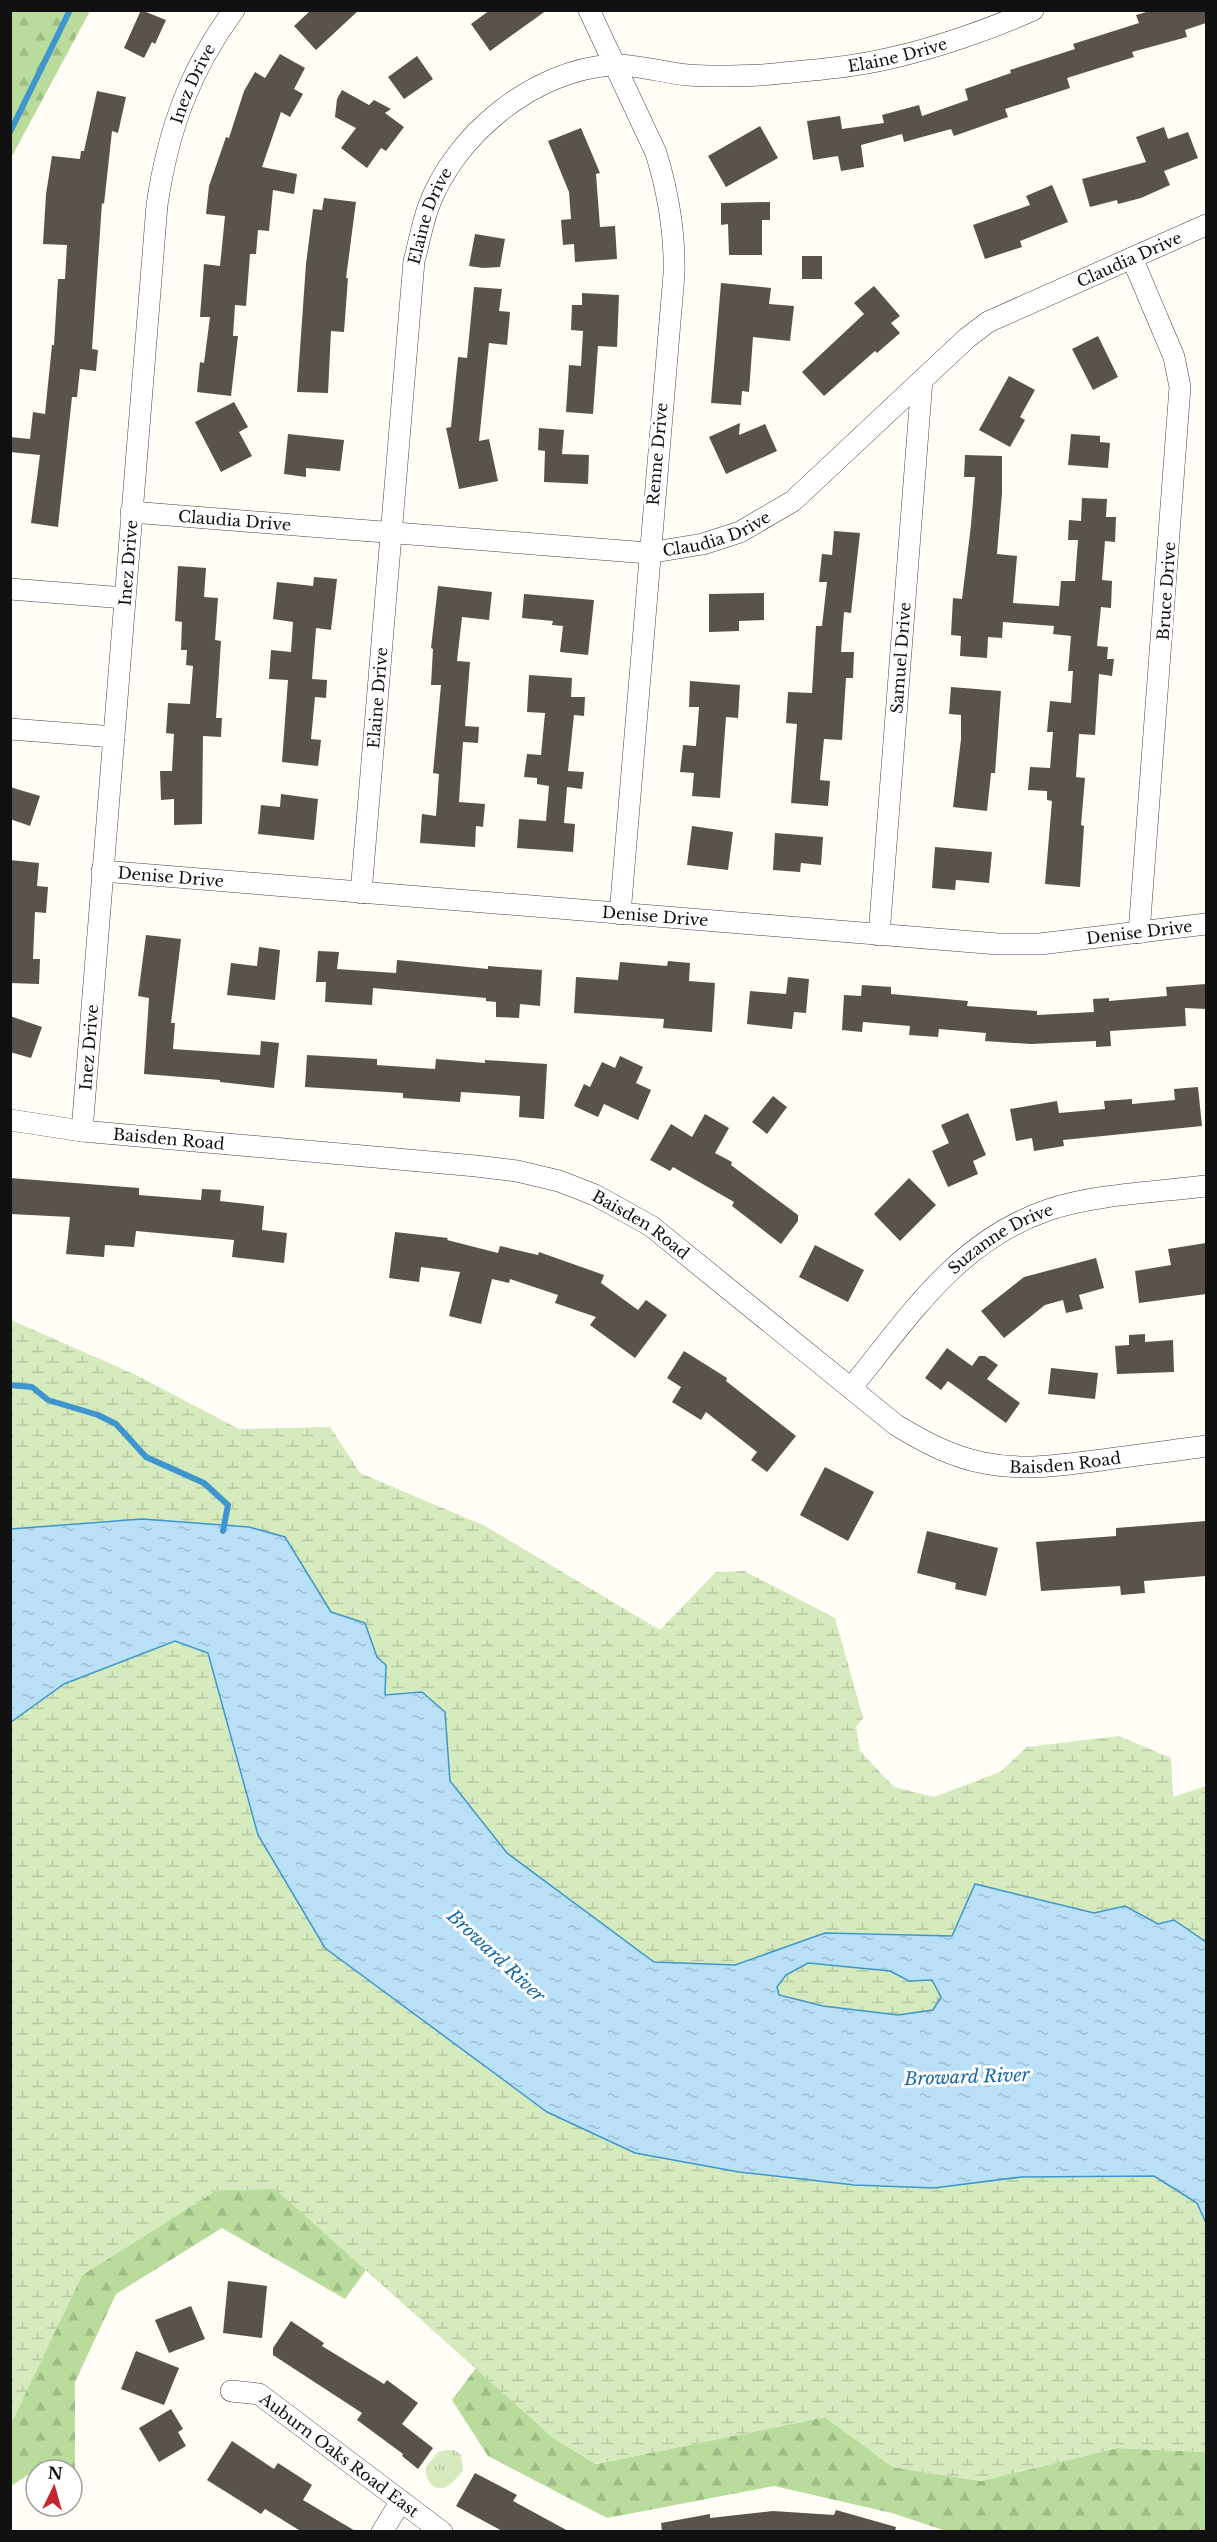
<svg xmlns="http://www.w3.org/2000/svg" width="1217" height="2542" font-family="'Libre Baskerville',serif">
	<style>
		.forest { fill: url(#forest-firs) }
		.wetland { fill: url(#wetland-marsh) }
		.park { fill: url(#park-tufts) }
		.water { fill: url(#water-ripples); stroke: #3f96cf; stroke-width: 1.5; fill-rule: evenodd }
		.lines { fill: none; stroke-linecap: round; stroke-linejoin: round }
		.stream { stroke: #3f96cf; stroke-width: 6 }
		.building { fill: #5a524d }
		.street-casing { stroke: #444; stroke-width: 22 }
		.street { stroke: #fff; stroke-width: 21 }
		.labels { text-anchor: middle; stroke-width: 6; stroke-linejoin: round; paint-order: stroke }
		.street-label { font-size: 16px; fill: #111; stroke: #fff }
		.water-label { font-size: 18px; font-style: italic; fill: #1768a6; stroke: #fff }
	</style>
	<defs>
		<pattern id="forest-firs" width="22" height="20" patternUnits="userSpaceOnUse" patternTransform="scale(1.5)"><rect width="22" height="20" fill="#b9dc9c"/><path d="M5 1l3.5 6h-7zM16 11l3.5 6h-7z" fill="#9ebc85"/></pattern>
		<pattern id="wetland-marsh" width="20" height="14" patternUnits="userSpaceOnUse" patternTransform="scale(1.5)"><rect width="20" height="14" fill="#d5ebbd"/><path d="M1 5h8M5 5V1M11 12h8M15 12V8" fill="none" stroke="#b6c8a1"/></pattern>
		<pattern id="park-tufts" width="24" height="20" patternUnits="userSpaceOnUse" patternTransform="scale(1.5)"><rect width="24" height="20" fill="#d5ebbd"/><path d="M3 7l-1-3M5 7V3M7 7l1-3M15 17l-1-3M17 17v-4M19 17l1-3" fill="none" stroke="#b6c8a1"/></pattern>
		<pattern id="water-ripples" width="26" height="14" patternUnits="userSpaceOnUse" patternTransform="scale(1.5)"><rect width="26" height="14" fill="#b9e0f7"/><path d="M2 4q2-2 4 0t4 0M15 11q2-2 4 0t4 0" fill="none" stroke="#9ebfd3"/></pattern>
	</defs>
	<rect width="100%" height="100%" fill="#fffdf5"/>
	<path class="forest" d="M 11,10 L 90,11 L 11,158 L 10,11 Z
		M 276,2189 L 366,2270 L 345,2299 L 222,2228 L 116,2294 L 75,2382 L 75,2481 L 72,2481 L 72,2470 L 36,2470 L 36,2474 L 31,2473 L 11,2486 L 11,2419 L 14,2417 L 82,2275 L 217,2190 Z
		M 476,2368 L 552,2437 L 596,2464 L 825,2417 L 893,2467 L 981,2481 L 1117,2448 L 1206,2452 L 1206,2531 L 946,2531 L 892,2513 L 774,2486 L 607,2518 L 488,2456 L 452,2400 Z"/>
	<path class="wetland" d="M 11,1320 L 136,1375 L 239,1429 L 330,1427 L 360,1473 L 485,1526 L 660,1630 L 716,1572 L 744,1571 L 835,1618 L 863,1718 L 856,1727 L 860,1751 L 894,1787 L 934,1797 L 1000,1772 L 1027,1747 L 1119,1736 L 1171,1758 L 1173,1797 L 1206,1786 L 1206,1942 L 1174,1920 L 1158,1924 L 1125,1906 L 1094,1913 L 976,1884 L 952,1936 L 825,1933 L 735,1965 L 654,1962 L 507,1853 L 450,1781 L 445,1712 L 422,1692 L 385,1696 L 386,1665 L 377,1657 L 365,1623 L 331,1612 L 285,1537 L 249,1527 L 142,1519 L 11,1529 Z
		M 175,1641 L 208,1653 L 258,1835 L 439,2030 L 547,2112 L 739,2172 L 854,2185 L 934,2188 L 1021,2177 L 1154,2176 L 1197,2203 L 1206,2223 L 1206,2452 L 1117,2448 L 982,2481 L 893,2467 L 825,2417 L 595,2464 L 552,2437 L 275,2189 L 217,2190 L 82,2275 L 14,2417 L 11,2419 L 10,1722 L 64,1684 Z
		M 808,1963 L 890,1971 L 909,1981 L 932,1980 L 941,1996 L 933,2010 L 898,2015 L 823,2006 L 779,1995 L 777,1987 L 786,1975 Z"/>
	<path class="park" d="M 446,2450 L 455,2450 L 461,2455 L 463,2471 C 458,2476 453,2482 448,2486 C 434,2494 424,2479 426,2467 L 438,2452 Z"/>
	<path class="water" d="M 142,1519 L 249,1527 L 285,1537 L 331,1612 L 365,1623 L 377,1657 L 386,1665 L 385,1695 L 422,1692 L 445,1712 L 450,1781 L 507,1853 L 654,1962 L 735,1965 L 825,1933 L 952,1936 L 975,1884 L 1094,1913 L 1125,1906 L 1158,1924 L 1174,1920 L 1206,1942 L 1206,2223 L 1197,2203 L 1154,2176 L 1021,2177 L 934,2188 L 854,2185 L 739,2172 L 635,2153 L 547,2112 L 325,1948 L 258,1835 L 208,1653 L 175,1641 L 64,1684 L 11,1722 L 11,1529 ZM 808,1963 L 890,1971 L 909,1981 L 932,1980 L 941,1997 L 933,2010 L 898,2015 L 823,2006 L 779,1995 L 777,1987 L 786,1975 Z"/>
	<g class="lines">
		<path class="stream" d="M 10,132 L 70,10
			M 10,1385 L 32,1387 L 48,1400 L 98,1415 L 116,1424 L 146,1457 L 204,1483 L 228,1505 L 223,1531"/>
	</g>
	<path class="building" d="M 141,10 L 166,20 L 155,44 L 152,42 L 144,58 L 124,48 Z
		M 311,10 L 359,10 L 316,50 L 294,26 Z
		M 490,10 L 547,10 L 490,51 L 471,24 Z
		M 1153,10 L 1206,10 L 1206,23 L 1185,30 L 1187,37 L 1132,52 L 1134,57 L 1067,78 L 1070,88 L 1005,109 L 1008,117 L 954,136 L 951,129 L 904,142 L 902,134 L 861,145 L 864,167 L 841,171 L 838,156 L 813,160 L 807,121 L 840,116 L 842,129 L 884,123 L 882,115 L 919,105 L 922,116 L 968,100 L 965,89 L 1011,73 L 1010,70 L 1075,49 L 1073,44 L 1139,23 L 1136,15 Z
		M 280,54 L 305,68 L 294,89 L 303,94 L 290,117 L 281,112 L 262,167 L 297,174 L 294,194 L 273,190 L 269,231 L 258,230 L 256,254 L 250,254 L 246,306 L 235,305 L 233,336 L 238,336 L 231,396 L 197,392 L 200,362 L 204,363 L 210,317 L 200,317 L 204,264 L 220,266 L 225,216 L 206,214 L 209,186 L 226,137 L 229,138 L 244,91 L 255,72 L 265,78 Z
		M 417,56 L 433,79 L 404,99 L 388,77 Z
		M 342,90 L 369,105 L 374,100 L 391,109 L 385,113 L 404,127 L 386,151 L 381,148 L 367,168 L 341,148 L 356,128 L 335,117 L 337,99 Z
		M 97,91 L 126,97 L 118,133 L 112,131 L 104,204 L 102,203 L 92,349 L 98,350 L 96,371 L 80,369 L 77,397 L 72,397 L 58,527 L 31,523 L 40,455 L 10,452 L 10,437 L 30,439 L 33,412 L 45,414 L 52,345 L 54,345 L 58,279 L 65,279 L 67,245 L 43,244 L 46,194 L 52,156 L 80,159 L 81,151 L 84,151 Z
		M 760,126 L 778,158 L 726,187 L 708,156 Z
		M 1164,127 L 1168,139 L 1188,132 L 1198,158 L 1164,171 L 1170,185 L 1141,198 L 1118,204 L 1117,200 L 1090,207 L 1082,179 L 1146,162 L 1136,137 Z
		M 581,128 L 600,173 L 596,174 L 600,227 L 615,226 L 617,259 L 575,262 L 574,244 L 563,245 L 561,220 L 571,219 L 569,192 L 548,141 Z
		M 1052,185 L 1068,222 L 1020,241 L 1022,247 L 985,259 L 973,225 L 1030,205 L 1026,196 Z
		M 324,198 L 356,202 L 346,278 L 348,278 L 344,332 L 331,331 L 328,393 L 297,392 L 306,264 L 313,209 L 322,210 Z
		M 770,202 L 770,220 L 762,220 L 762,255 L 729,255 L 728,224 L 721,225 L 721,203 Z
		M 475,234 L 505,239 L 500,267 L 483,268 L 469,266 Z
		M 802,256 L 822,256 L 822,279 L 802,279 Z
		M 721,283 L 771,288 L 769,304 L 794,306 L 790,341 L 753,337 L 749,392 L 742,391 L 741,405 L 711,403 Z
		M 874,286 L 900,316 L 891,323 L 900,333 L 877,353 L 875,351 L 824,396 L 802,372 L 864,314 L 854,303 Z
		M 474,287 L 502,289 L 499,311 L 510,312 L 507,345 L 489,343 L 479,441 L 489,439 L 498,481 L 459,489 L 446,428 L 451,427 L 458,357 L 467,358 Z
		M 582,293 L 619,295 L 617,347 L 598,346 L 593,414 L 566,412 L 569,365 L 581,366 L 583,331 L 571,330 L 572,305 L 582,305 Z
		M 1098,336 L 1118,377 L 1093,390 L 1072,349 Z
		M 1009,376 L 1035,390 L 1020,417 L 1025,420 L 1010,447 L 979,430 Z
		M 234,402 L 248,427 L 239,432 L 252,456 L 221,472 L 195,422 Z
		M 740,423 L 739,435 L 765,424 L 777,451 L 726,474 L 709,437 Z
		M 539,428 L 564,430 L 562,454 L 589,455 L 588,484 L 544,482 L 545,451 L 538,450 Z
		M 288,434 L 344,440 L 340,471 L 306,468 L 306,477 L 284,474 Z
		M 1071,434 L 1100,436 L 1100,442 L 1110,443 L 1108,468 L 1068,465 Z
		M 965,455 L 1002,456 L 1002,493 L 997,554 L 1017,556 L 1013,603 L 1059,606 L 1061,581 L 1075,581 L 1078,540 L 1068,540 L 1069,520 L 1081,521 L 1082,498 L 1107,499 L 1106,517 L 1116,517 L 1115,542 L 1105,541 L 1102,580 L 1112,581 L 1111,608 L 1101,607 L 1097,646 L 1108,647 L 1107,659 L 1114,659 L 1112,676 L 1099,674 L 1095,735 L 1079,734 L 1076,777 L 1085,778 L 1081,825 L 1084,826 L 1080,887 L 1045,884 L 1052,801 L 1047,800 L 1047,791 L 1028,790 L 1030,767 L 1050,768 L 1053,732 L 1047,732 L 1050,701 L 1071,703 L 1073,671 L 1068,671 L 1071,636 L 1053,634 L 1054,626 L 1003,622 L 1002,638 L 988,637 L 987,658 L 960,656 L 961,636 L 951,635 L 953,598 L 962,599 L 971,525 L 975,477 L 964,477 Z
		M 834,531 L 860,533 L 851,613 L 844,612 L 841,652 L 854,652 L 853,678 L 846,678 L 842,740 L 824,739 L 820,780 L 830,781 L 828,806 L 791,803 L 797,724 L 786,723 L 788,692 L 812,693 L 816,626 L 822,626 L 827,582 L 819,582 L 822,554 L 832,555 Z
		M 178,566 L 206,568 L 204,597 L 218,598 L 215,640 L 221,641 L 216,718 L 222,718 L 221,737 L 203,736 L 202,824 L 174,825 L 174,799 L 161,800 L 160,771 L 172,771 L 174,734 L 166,733 L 168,703 L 190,704 L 193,666 L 186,665 L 187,650 L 181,650 L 182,622 L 175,621 Z
		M 314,577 L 337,579 L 331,630 L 316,628 L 312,679 L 327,680 L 326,698 L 315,697 L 311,739 L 321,740 L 318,766 L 282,762 L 288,680 L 269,679 L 271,650 L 291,652 L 293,622 L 273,619 L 277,582 L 313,586 Z
		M 438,586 L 492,592 L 489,620 L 462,617 L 457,661 L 470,662 L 465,726 L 479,727 L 478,743 L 463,742 L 459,802 L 485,804 L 483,827 L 476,826 L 475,847 L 420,843 L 422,814 L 436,816 L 439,774 L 433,773 L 441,685 L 431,685 L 433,649 L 431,648 Z
		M 764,593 L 764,620 L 739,621 L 739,631 L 709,632 L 709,594 Z
		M 524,594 L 594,600 L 588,655 L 560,652 L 563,626 L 552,625 L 553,621 L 522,618 Z
		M 529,675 L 572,678 L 571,697 L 585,697 L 584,716 L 574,715 L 568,771 L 584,772 L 582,789 L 567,787 L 564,823 L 575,824 L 573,852 L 517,848 L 519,819 L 546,821 L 549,786 L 537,784 L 537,778 L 524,777 L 527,754 L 541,755 L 545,713 L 527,712 Z
		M 690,681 L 740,685 L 738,718 L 726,717 L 720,798 L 692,796 L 694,773 L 680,772 L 683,745 L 696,746 L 699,707 L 689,707 Z
		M 951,687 L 1001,691 L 995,773 L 991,773 L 987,811 L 953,807 L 961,739 L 961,715 L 949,714 Z
		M 10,787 L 40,796 L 30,826 L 10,819 Z
		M 281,794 L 318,799 L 314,840 L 258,834 L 261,805 L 280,807 Z
		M 692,826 L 733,832 L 728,870 L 687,865 Z
		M 775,833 L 823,837 L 821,865 L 801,863 L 800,872 L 773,870 Z
		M 935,847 L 992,852 L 989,883 L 956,880 L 955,890 L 932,888 Z
		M 10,860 L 39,863 L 37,886 L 48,887 L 46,913 L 35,912 L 33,959 L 40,959 L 39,984 L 10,983 Z
		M 146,935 L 181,939 L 171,1023 L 175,1023 L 173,1049 L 260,1055 L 261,1041 L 279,1043 L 274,1088 L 220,1082 L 220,1080 L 144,1074 L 149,998 L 138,996 Z
		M 259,947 L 280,950 L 275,1000 L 227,995 L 231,963 L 257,966 Z
		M 318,951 L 339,952 L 337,969 L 396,973 L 397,960 L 488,969 L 488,966 L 542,970 L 540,1006 L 520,1004 L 519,1018 L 496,1017 L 496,1002 L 486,1001 L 486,998 L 373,988 L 372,1005 L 325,1002 L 326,982 L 316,982 Z
		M 668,961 L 690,963 L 689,981 L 715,983 L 712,1032 L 663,1028 L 664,1019 L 574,1013 L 576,977 L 618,980 L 620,962 L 667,966 Z
		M 788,977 L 809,979 L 806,1013 L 794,1012 L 792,1029 L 747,1024 L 750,991 L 786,994 Z
		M 1206,984 L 1206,1009 L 1185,1008 L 1186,1026 L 1110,1031 L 1111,1046 L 1096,1047 L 1096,1041 L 1031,1044 L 985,1041 L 986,1033 L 939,1029 L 938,1037 L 909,1035 L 910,1026 L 863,1022 L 862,1032 L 842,1030 L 844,995 L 861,996 L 862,985 L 891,987 L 891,994 L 968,1001 L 967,1006 L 1037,1011 L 1037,1015 L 1094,1012 L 1093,999 L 1109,998 L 1109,1001 L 1167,996 L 1166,987 Z
		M 10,1016 L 42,1027 L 31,1058 L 10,1052 Z
		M 307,1055 L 377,1059 L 377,1065 L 435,1069 L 436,1059 L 485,1063 L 485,1060 L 547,1064 L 544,1119 L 519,1117 L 520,1096 L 461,1092 L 460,1102 L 403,1098 L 403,1093 L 305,1087 Z
		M 620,1056 L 643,1067 L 636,1083 L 651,1090 L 638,1120 L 604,1104 L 598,1117 L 574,1106 L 584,1084 L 590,1087 L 602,1062 L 615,1068 Z
		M 1198,1087 L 1202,1126 L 1063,1140 L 1064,1146 L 1034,1151 L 1032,1138 L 1016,1141 L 1010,1109 L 1057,1101 L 1059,1113 L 1105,1109 L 1104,1101 L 1132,1099 L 1132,1104 L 1175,1100 L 1174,1089 Z
		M 773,1096 L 787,1107 L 767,1134 L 752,1122 Z
		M 968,1113 L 986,1155 L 973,1161 L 978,1174 L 948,1187 L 932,1151 L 949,1143 L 941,1125 Z
		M 705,1114 L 729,1128 L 715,1153 L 732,1162 L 731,1165 L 798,1215 L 798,1221 L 781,1244 L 732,1206 L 734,1202 L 673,1167 L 670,1171 L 650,1160 L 671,1124 L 692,1137 Z
		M 10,1178 L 139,1188 L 139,1195 L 201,1200 L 202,1189 L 221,1190 L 220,1201 L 264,1206 L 262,1230 L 287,1233 L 284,1263 L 232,1257 L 234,1240 L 136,1231 L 134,1247 L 105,1245 L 104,1257 L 66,1254 L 70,1217 L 10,1214 Z
		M 909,1178 L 936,1205 L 900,1241 L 874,1214 Z
		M 395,1232 L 448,1238 L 447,1240 L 498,1253 L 500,1246 L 538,1255 L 539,1252 L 604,1275 L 601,1283 L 638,1310 L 646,1300 L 667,1315 L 635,1358 L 590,1325 L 596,1317 L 555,1303 L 558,1295 L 510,1279 L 509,1283 L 492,1279 L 481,1324 L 449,1316 L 460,1272 L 421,1267 L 419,1282 L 389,1278 Z
		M 1206,1243 L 1206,1294 L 1139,1303 L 1135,1271 L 1171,1265 L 1168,1249 Z
		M 815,1245 L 864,1270 L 848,1302 L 799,1277 Z
		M 1096,1258 L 1104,1288 L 1079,1295 L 1083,1309 L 1066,1313 L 1063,1300 L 1045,1305 L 1004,1338 L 981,1311 L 1024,1277 Z
		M 1145,1334 L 1145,1342 L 1173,1340 L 1174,1372 L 1117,1374 L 1115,1346 L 1129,1345 L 1129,1335 Z
		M 947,1348 L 972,1366 L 979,1356 L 985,1356 L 998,1365 L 987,1379 L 1020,1403 L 1006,1423 L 948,1381 L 941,1390 L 925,1378 Z
		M 684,1351 L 727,1378 L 726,1381 L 796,1436 L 767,1472 L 751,1460 L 757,1452 L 706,1412 L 701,1420 L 672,1402 L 681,1387 L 667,1378 Z
		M 1051,1368 L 1098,1373 L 1095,1399 L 1048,1394 Z
		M 825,1467 L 874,1492 L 848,1541 L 800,1515 Z
		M 1206,1521 L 1206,1576 L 1144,1581 L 1145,1593 L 1121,1595 L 1120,1586 L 1041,1591 L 1036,1542 L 1116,1536 L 1116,1528 Z
		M 927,1531 L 998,1548 L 986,1596 L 955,1589 L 956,1583 L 917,1573 Z
		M 228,2281 L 267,2286 L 262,2338 L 223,2333 Z
		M 191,2306 L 205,2339 L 169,2353 L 155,2320 Z
		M 291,2321 L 324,2343 L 322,2346 L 384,2384 L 387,2380 L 418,2403 L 402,2424 L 433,2448 L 418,2469 L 402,2456 L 403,2454 L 357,2420 L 362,2413 L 273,2355 L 273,2348 Z
		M 136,2351 L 179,2368 L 164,2405 L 121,2389 Z
		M 171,2409 L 183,2429 L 178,2432 L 186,2446 L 159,2462 L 139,2428 Z
		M 232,2441 L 274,2469 L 278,2463 L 312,2485 L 303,2500 L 357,2532 L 302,2532 L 265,2509 L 261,2514 L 207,2480 Z
		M 475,2473 L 517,2495 L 513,2501 L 570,2532 L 504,2532 L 456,2506 Z
		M 836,2510 L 896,2527 L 895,2532 L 662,2532 L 661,2523 L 710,2514 L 710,2518 L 773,2511 L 834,2515 Z"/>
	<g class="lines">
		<defs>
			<g id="street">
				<path d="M 589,10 L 656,153 C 668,192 675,233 674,274 L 620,914"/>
				<path d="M 1132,258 L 1174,357 L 1180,387 L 1139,933"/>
				<path id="s1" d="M 131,512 L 648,553 L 703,544 L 740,532 L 793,501 L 967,338 L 988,322 L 1206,225"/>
				<path d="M 10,589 L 125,598"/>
				<path d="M 10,729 L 114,737"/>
				<path id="s2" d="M 102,871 L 998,944 L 1040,944 L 1206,924"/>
				<path id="s3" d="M 361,893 L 414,261 C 419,243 422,225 428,208 C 454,135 534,70 612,65 C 637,64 664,73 688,75 C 712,77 738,76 761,75 C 804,71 849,68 891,58 C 936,48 991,29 1033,10"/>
				<path id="s4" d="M 879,935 L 922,380"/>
				<path id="s5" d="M 10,1120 L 82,1131 L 476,1166 L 517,1171 L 559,1181 L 595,1195 L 651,1226 L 896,1425 C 924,1442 952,1457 984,1463 C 1024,1471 1062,1465 1102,1460 C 1137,1455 1172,1451 1206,1446"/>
				<path id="s6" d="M 82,1131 L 157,205 C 168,131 189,71 234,10"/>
				<path id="s7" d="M 851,1388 C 909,1317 957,1241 1048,1210 C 1095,1194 1157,1192 1206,1186"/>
				<path id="s8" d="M 231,2391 L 259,2394 L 442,2532"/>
				<path d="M 382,2532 L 401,2501"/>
			</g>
		</defs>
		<use href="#street" class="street-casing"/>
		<use href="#street" class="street"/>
	</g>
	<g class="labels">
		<g class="street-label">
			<text dy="6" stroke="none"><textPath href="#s3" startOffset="1222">Elaine Drive</textPath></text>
			<text dy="6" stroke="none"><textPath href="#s6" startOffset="1056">Inez Drive</textPath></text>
			<text dy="6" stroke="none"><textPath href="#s3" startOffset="682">Elaine Drive</textPath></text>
			<text dy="6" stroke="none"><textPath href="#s1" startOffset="1094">Claudia Drive</textPath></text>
			<text transform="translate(657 454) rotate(-85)" y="6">Renne Drive</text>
			<text dy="6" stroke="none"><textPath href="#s1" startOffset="104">Claudia Drive</textPath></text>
			<text dy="6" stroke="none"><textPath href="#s1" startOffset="590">Claudia Drive</textPath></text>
			<text dy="6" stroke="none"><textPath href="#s6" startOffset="570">Inez Drive</textPath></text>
			<text transform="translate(1166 591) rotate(-86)" y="6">Bruce Drive</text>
			<text dy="6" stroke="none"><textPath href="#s4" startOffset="278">Samuel Drive</textPath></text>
			<text dy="6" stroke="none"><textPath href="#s3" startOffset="196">Elaine Drive</textPath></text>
			<text dy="6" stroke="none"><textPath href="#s2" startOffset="69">Denise Drive</textPath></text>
			<text dy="6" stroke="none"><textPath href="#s2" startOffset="555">Denise Drive</textPath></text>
			<text dy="6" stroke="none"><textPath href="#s2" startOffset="1041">Denise Drive</textPath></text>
			<text dy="6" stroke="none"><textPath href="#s6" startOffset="84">Inez Drive</textPath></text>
			<text dy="6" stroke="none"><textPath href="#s5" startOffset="160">Baisden Road</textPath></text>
			<text dy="6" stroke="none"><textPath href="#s5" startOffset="646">Baisden Road</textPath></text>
			<text dy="6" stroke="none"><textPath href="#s7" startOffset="214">Suzanne Drive</textPath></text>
			<text dy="6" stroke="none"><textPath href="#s5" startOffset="1149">Baisden Road</textPath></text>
			<text dy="6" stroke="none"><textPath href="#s8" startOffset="129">Auburn Oaks Road East</textPath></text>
		</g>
		<g class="water-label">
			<text transform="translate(496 1956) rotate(43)" y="6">Broward River</text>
			<text transform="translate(967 2077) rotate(-2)" y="6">Broward River</text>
		</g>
	</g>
	<rect width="1217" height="2542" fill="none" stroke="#111111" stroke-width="24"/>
	<g transform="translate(54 2488) rotate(5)"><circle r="28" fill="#ffffff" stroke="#a0a0a0" stroke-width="1.5"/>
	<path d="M0-4.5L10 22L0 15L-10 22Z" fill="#c4262e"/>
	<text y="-9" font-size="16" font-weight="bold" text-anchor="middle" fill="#111111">N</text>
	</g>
</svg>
